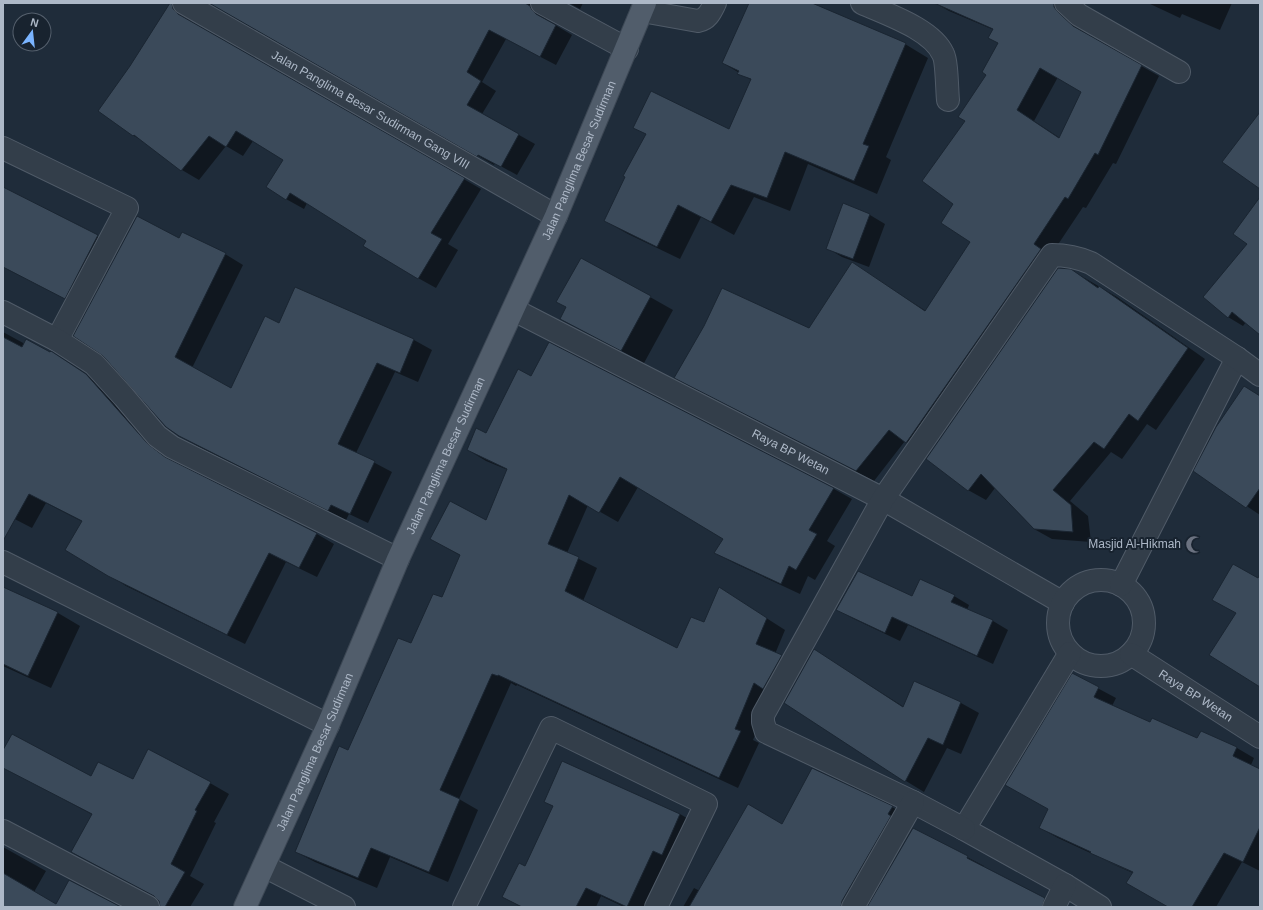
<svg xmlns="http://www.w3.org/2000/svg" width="1263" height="910" font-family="Arial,sans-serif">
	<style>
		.shadow { fill: #0007; fill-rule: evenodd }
		.building { fill: #3b4a5a; stroke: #1a2531; fill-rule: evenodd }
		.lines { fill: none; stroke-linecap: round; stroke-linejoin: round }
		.minor-casing { stroke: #505b68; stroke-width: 24 }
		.major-casing { stroke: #3c4754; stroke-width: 24 }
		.minor { stroke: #333e4a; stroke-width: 22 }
		.major { stroke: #515d6b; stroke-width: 22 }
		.labels { text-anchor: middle; stroke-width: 4; stroke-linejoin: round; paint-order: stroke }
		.street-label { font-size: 12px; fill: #adb8c7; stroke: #18232f }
		.poi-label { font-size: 12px; fill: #adb8c7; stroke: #18232f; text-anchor: end }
	</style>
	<rect width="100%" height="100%" fill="#1f2c3a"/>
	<path class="shadow" d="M 171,3 L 180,3 L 189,14 L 190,20 L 195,25 L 481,189 L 448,244 L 458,250 L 436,288 L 418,278 L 367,240 L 307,203 L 304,209 L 286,199 L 284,160 L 253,141 L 243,156 L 226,146 L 199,180 L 182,170 L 145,142 L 134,136 L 99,111 L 131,67 Z
		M 211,3 L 550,3 L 545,13 L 547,20 L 572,35 L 556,65 L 506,39 L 482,82 L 496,91 L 482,114 L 535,144 L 517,175 L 495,163 L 494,165 Z
		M 569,3 L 583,3 L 580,9 Z
		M 750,3 L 809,3 L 905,44 L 928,58 L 886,157 L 891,160 L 877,194 L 808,164 L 790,211 L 754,197 L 734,235 L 701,217 L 680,259 L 628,234 L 605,221 L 729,131 L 751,80 L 723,63 Z
		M 935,3 L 1055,3 L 1090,37 L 1159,76 L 1116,164 L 1113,163 L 1086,208 L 1083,207 L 1051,255 L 925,453 L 905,441 L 874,481 L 676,378 L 809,329 L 852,264 L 926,311 L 972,242 L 955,204 L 966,121 L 987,75 L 999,43 L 994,30 L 949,11 ZM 1058,77 L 1082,92 L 1060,138 L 1034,121 Z
		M 1148,3 L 1232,3 L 1220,30 L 1182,14 L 1180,18 Z
		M 3,188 L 115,246 L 83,308 L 3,267 Z
		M 844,205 L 870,215 L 885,224 L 869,267 L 842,257 L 827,248 Z
		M 1260,217 L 1260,334 L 1246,322 L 1243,326 L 1228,317 L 1248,244 Z
		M 179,240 L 225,254 L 243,265 L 192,368 L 232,389 L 280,324 L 296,288 L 414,340 L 432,350 L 418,382 L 395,372 L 356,453 L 392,472 L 368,523 L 349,514 L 346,520 L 197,446 L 166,426 Z
		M 1071,270 L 1117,297 L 1205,359 L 1156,430 L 1147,424 L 1122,459 L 1111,452 L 1070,501 L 1088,516 L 1091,542 L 1052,539 L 1034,529 L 995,488 L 986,500 L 968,490 Z
		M 650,297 L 673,310 L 644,363 L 561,319 Z
		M 3,332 L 25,344 L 51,354 L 51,352 L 103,385 L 165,455 L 176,464 L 317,534 L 334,544 L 317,577 L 286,562 L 245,644 L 126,586 L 109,575 L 83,522 L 46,503 L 32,528 L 3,513 Z
		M 532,377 L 834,489 L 852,499 L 827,541 L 835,546 L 815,580 L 808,576 L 800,594 L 734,563 L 715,553 L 724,538 L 638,487 L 618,522 L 588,505 L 567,553 L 597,568 L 583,601 L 678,649 L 704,623 L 719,588 L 785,630 L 775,654 L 800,667 L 772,694 L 753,740 L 759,743 L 738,788 L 517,685 L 516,686 L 511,683 L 459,799 L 478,810 L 448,882 L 390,857 L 377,888 L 315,862 L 296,852 L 349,751 L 442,599 L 461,556 L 431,539 L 486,521 L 508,470 L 486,461 L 468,450 L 486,434 Z
		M 1260,396 L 1260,515 L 1194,471 Z
		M 3,588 L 58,613 L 80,626 L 51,688 L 3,666 Z
		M 954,596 L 969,605 L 967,610 L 993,621 L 1008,630 L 993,664 L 908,625 L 900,641 L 852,618 L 837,609 L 913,597 Z
		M 814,650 L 904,707 L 961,703 L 979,713 L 961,754 L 947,748 L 924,792 L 906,781 L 785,703 Z
		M 1073,675 L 1116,698 L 1112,706 L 1151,724 L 1198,740 L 1201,732 L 1237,748 L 1254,758 L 1251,765 L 1260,770 L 1260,871 L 1242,862 L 1216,907 L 1170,907 L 1133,873 L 1105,861 L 1137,874 L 1138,873 L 1099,856 L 1099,857 L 1058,838 L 1040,828 L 1049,809 Z
		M 3,752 L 91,777 L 133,781 L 210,783 L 229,794 L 214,822 L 216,823 L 190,876 L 204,884 L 190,907 L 168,907 L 160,902 L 156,897 L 72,852 L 93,815 L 3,767 Z
		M 545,802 L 680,814 L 695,823 L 647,907 L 624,907 L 601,896 L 596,907 L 521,907 L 503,897 L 525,867 L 554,807 Z
		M 892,807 L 909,817 L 861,907 L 683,907 L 694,888 L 700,891 L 782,825 Z
		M 3,847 L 46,871 L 34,892 L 56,905 L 119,907 L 3,907 Z
		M 967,857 L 984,866 L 983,868 L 1048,902 L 1045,907 L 869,907 Z"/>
	<path class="building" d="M 170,3 L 172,3 L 173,9 L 178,14 L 465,178 L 431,233 L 442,239 L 418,279 L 363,246 L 366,241 L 290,193 L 286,200 L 266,187 L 283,160 L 236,131 L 226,147 L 209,136 L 181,171 L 134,135 L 133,136 L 98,111 L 130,66 Z
		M 209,3 L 525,3 L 530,6 L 532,10 L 536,14 L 556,25 L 540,57 L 489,30 L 467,72 L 481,81 L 467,105 L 519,134 L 501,167 L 478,155 L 477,157 Z
		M 749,3 L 812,3 L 906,43 L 863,144 L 869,146 L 854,181 L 785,152 L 767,198 L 731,185 L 711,222 L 678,205 L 657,247 L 604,221 L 625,177 L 623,176 L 646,134 L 633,128 L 651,91 L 729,129 L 751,79 L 737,74 L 739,71 L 722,63 Z
		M 934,3 L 1054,3 L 1054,7 L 1058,12 L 1073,26 L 1142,65 L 1098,155 L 1095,153 L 1068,199 L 1065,197 L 1034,244 L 1041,249 L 906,443 L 889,430 L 856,471 L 674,378 L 704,326 L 722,288 L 809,328 L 852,262 L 925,311 L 970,242 L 941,223 L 953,204 L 922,181 L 965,121 L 958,117 L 986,75 L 982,72 L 998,43 L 988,38 L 993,29 ZM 1040,68 L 1081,92 L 1059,138 L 1017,110 Z
		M 1260,112 L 1260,189 L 1222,162 Z
		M 3,187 L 98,235 L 65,299 L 3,267 Z
		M 1260,197 L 1260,335 L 1232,312 L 1228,318 L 1203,297 L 1247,244 L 1233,234 Z
		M 843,203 L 870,214 L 853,259 L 826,249 Z
		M 137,216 L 179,238 L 182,232 L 226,253 L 175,357 L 231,388 L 265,316 L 279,323 L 295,287 L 414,339 L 400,373 L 377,363 L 338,444 L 375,461 L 350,514 L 331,505 L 328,511 L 179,436 L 166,427 L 103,356 L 73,336 Z
		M 581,258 L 651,296 L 621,351 L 560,319 L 566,307 L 556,302 Z
		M 1058,268 L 1071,269 L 1098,288 L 1099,286 L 1188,348 L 1138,421 L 1129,414 L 1104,449 L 1094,442 L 1053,490 L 1071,505 L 1073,532 L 1034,529 L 981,474 L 968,491 L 926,459 Z
		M 3,337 L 22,347 L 26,339 L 50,352 L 51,351 L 86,374 L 148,444 L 165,457 L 317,533 L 299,568 L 269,553 L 227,635 L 108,576 L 65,550 L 82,521 L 29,494 L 3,541 Z
		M 549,342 L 834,488 L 809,530 L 817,534 L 796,570 L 789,566 L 781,584 L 714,553 L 723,539 L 620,477 L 599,513 L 569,495 L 548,544 L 579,557 L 565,591 L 677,648 L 691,617 L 704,622 L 719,587 L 767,618 L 756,644 L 782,655 L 763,689 L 754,683 L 735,729 L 741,731 L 719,778 L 498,675 L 498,676 L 492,674 L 440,790 L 460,799 L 429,872 L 371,848 L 358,878 L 295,852 L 339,746 L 348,750 L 398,638 L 411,643 L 433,594 L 442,597 L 460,555 L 430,539 L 450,501 L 486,520 L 507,469 L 467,450 L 476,428 L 486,433 L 518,369 L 531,376 Z
		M 1244,386 L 1260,396 L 1260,488 L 1246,508 L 1193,471 L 1216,427 Z
		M 1233,564 L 1258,578 L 1260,574 L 1260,687 L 1209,655 L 1236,613 L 1212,600 Z
		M 858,571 L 912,596 L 920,579 L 955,595 L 951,602 L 993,620 L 977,656 L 892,617 L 885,633 L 836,610 Z
		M 3,587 L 58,612 L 28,676 L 3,664 Z
		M 814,649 L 903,707 L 914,681 L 961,702 L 943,745 L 928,738 L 905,782 L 784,703 Z
		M 1072,673 L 1099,687 L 1094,697 L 1150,722 L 1152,718 L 1197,738 L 1201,731 L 1237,747 L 1233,756 L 1260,769 L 1260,827 L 1243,862 L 1224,853 L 1192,907 L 1168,907 L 1126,883 L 1133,872 L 1090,853 L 1091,852 L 1039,828 L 1048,809 L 1005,785 Z
		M 12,734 L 91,776 L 98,762 L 133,779 L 148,749 L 211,782 L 195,810 L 197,811 L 171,864 L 185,872 L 165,907 L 160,907 L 159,901 L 154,896 L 71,852 L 92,814 L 3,768 L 3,750 Z
		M 562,761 L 680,814 L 662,855 L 653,851 L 627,907 L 586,888 L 576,907 L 522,907 L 502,897 L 519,863 L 525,866 L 553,806 L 544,802 Z
		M 812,768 L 893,806 L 888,814 L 891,816 L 842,901 L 841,907 L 689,907 L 748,804 L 782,824 Z
		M 913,828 L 968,856 L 967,858 L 1045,898 L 1042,907 L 867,907 Z
		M 3,873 L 56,904 L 69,880 L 121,907 L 3,907 Z"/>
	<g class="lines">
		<defs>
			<g id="minor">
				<path id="s1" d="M 184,3 L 556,216"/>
				<path d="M 542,3 L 627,49"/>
				<path d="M 862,3 C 886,14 932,29 943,54 C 947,61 947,91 948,100"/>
				<path d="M 1066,3 L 1079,15 L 1179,72"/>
				<path d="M 642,11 L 698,21 C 708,19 711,11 715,3"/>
				<path d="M 3,148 L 127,208 L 57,340"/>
				<path id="s2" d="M 514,310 L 883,499 L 1063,603"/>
				<path d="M 3,312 L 57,340 L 94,364 L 124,397 L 157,436 L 172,447 L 398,559"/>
				<path d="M 3,562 L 328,725"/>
				<circle cx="1101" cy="623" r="43"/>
				<path d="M 1121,585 L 1237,358"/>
				<path d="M 1070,653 L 964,829 L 1065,885 L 1100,907"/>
				<path id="s3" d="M 1131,654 L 1260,737"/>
				<path d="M 964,829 L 913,802 L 766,732 L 763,722 L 763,715 L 883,499 L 1052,255 C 1067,255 1077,257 1091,263 L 1237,358 L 1260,375"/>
				<path d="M 3,831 L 148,907"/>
				<path d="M 264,866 L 344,907"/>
				<path d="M 464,907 L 551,728 L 706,804 L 656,907"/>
				<path d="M 853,907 L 913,802"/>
				<path d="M 1054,907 L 1065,885"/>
			</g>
			<g id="major">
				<path id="s4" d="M 245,907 L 328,725 L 398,559 L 556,216 L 645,3"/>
			</g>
		</defs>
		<use href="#minor" class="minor-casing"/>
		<use href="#major" class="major-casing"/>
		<use href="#minor" class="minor"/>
		<use href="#major" class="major"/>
	</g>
	<defs>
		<symbol id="mosque-bare" viewBox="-9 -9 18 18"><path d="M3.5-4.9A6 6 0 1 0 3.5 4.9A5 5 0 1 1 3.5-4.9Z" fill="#6b7280" stroke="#18232f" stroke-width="2.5" paint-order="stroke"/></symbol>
	</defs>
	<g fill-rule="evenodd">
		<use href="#mosque-bare" x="1182" y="532" width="25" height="25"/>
	</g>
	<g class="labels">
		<g class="street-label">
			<text dy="4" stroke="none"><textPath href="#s1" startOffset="215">Jalan Panglima Besar Sudirman Gang VIII</textPath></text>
			<text dy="4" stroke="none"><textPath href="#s4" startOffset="818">Jalan Panglima Besar Sudirman</textPath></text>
			<text dy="4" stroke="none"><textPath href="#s2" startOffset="311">Raya BP Wetan</textPath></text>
			<text dy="4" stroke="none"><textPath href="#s4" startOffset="494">Jalan Panglima Besar Sudirman</textPath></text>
			<text dy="4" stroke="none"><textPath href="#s3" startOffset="77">Raya BP Wetan</textPath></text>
			<text dy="4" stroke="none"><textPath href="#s4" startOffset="170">Jalan Panglima Besar Sudirman</textPath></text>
		</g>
		<g class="poi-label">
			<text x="1181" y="548">Masjid Al-Hikmah</text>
		</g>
	</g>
	<rect width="1263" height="910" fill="none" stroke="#adb8c7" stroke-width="8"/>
	<g transform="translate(32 32) rotate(15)"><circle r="19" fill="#18232f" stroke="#545f6c"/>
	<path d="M0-3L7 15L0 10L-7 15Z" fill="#7ab4ff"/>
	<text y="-6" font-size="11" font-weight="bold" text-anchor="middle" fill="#adb8c7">N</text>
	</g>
</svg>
